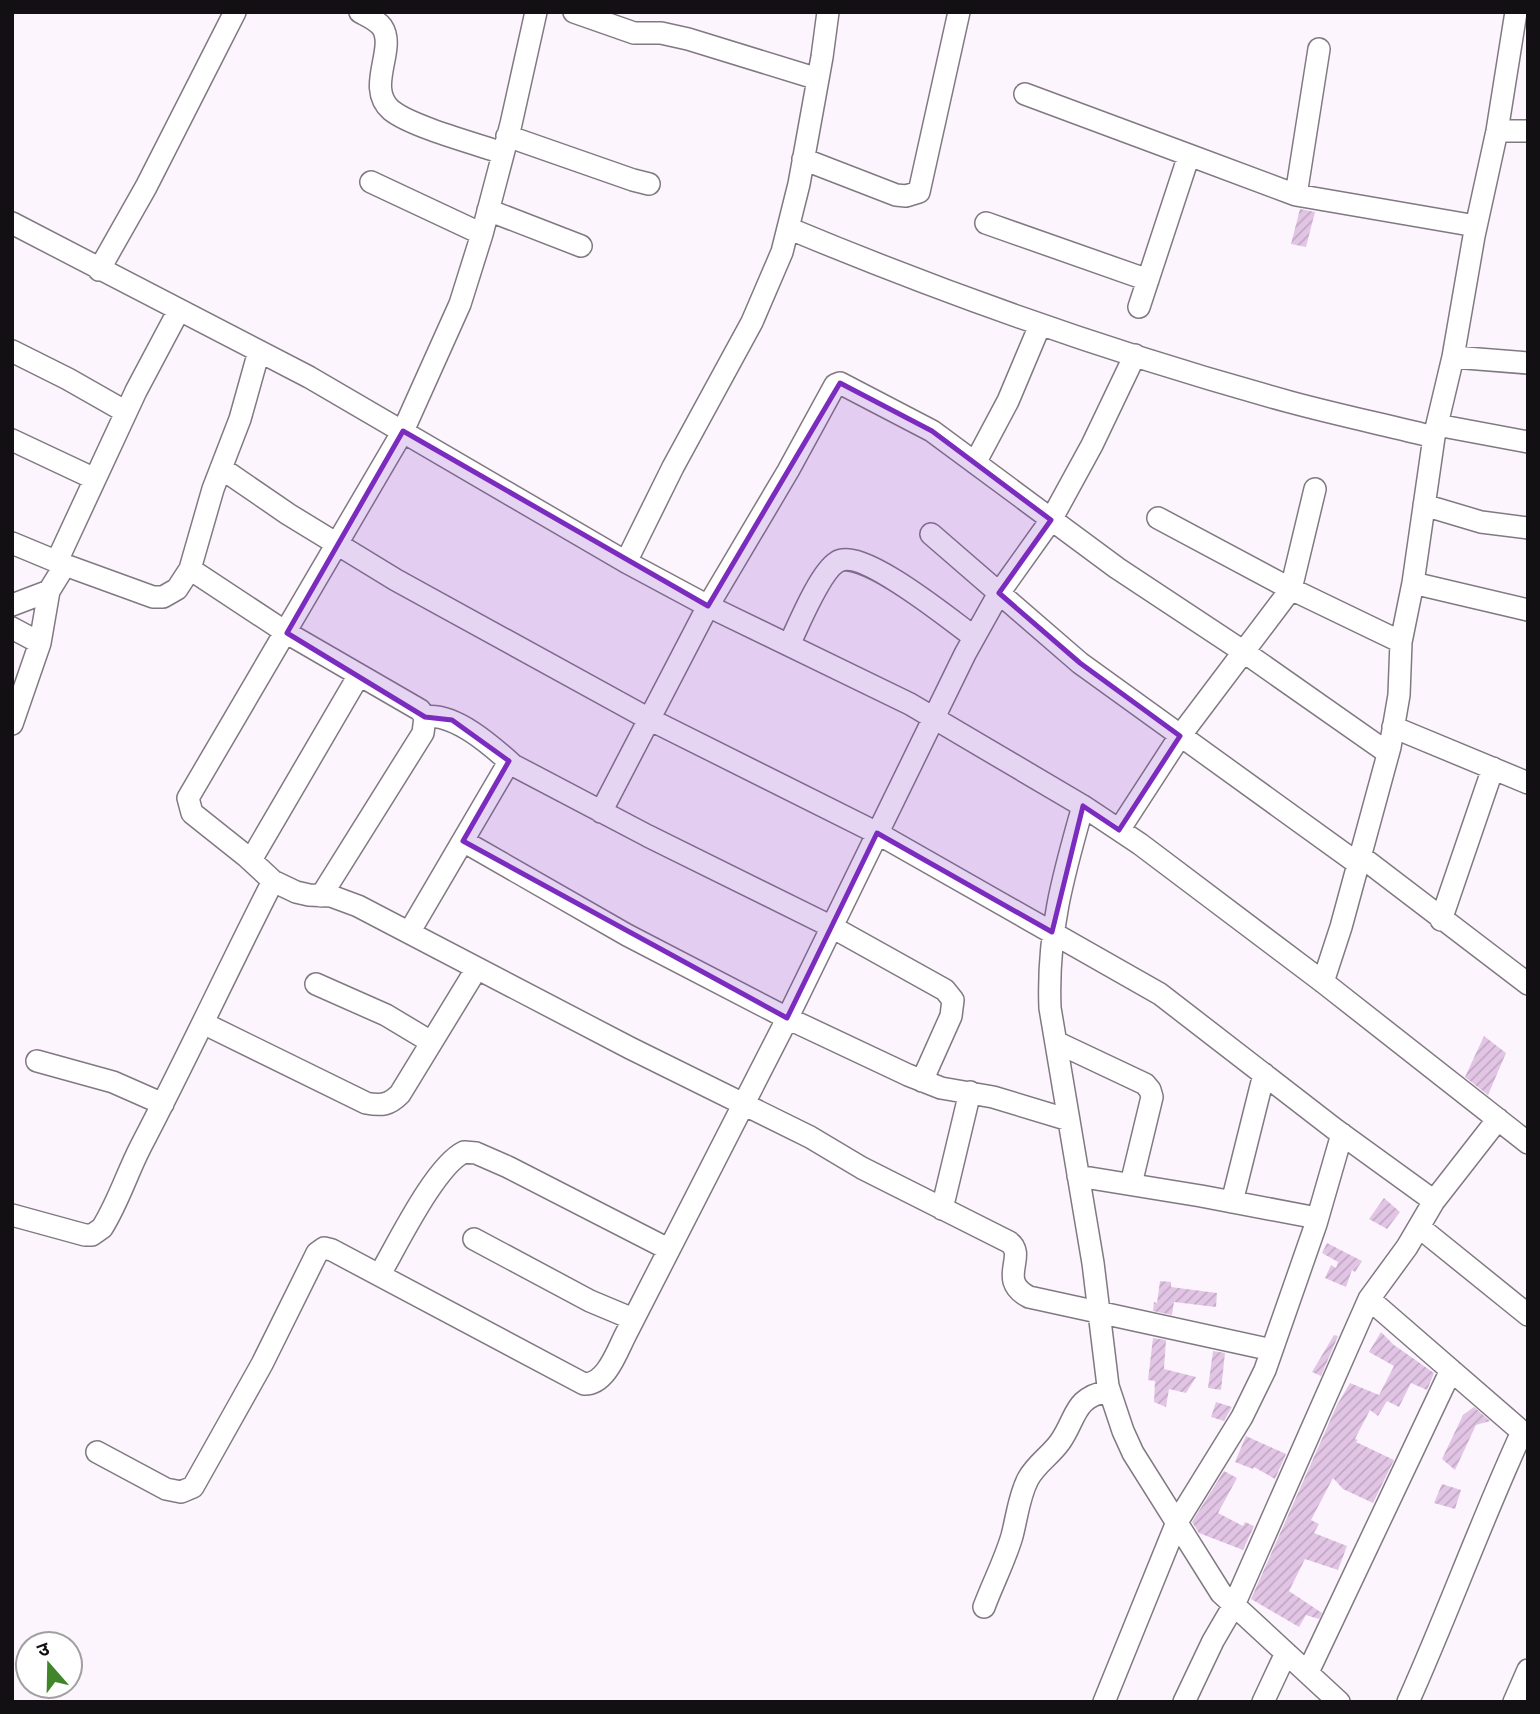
<svg xmlns="http://www.w3.org/2000/svg" width="1540" height="1714" font-family="Overpass,'Noto Sans Devanagari',sans-serif">
	<style>
		.building { fill: url(#building-hatch) }
		.lines { fill: none; stroke-linecap: round; stroke-linejoin: round }
		.minor-casing { stroke: #817982; stroke-width: 24 }
		.minor { stroke: #fff; stroke-width: 21 }
		.marked { fill: #7b2cbf; fill-opacity: 0.2; stroke: #7b2cbf; stroke-width: 5; stroke-linejoin: round }
	</style>
	<defs>
		<pattern id="building-hatch" width="6" height="6" patternUnits="userSpaceOnUse" patternTransform="scale(1.75)"><rect width="6" height="6" fill="#e2c5e5"/><path d="M-1 1l2-2M0 6l6-6M5 7l2-2" fill="none" stroke="#c1a8c4"/></pattern>
	</defs>
	<rect width="100%" height="100%" fill="#fdf5fe"/>
	<path class="building" d="M 1300,209 L 1315,212 L 1306,247 L 1291,244 Z
		M 1484,1036 L 1506,1053 L 1488,1095 L 1465,1077 Z
		M 1384,1198 L 1400,1212 L 1387,1229 L 1369,1219 Z
		M 1327,1243 L 1362,1261 L 1355,1272 L 1352,1270 L 1346,1287 L 1325,1278 L 1331,1265 L 1336,1268 L 1338,1262 L 1322,1253 Z
		M 1160,1281 L 1171,1282 L 1171,1287 L 1217,1293 L 1216,1307 L 1174,1302 L 1172,1315 L 1153,1311 L 1154,1302 L 1157,1303 Z
		M 1381,1332 L 1394,1345 L 1434,1373 L 1427,1390 L 1411,1383 L 1399,1407 L 1387,1401 L 1378,1416 L 1370,1410 L 1355,1439 L 1358,1440 L 1356,1442 L 1394,1460 L 1373,1503 L 1343,1489 L 1333,1478 L 1311,1520 L 1319,1524 L 1314,1533 L 1347,1546 L 1338,1570 L 1305,1559 L 1289,1591 L 1322,1613 L 1319,1619 L 1306,1615 L 1299,1627 L 1251,1599 L 1337,1405 L 1350,1383 L 1379,1395 L 1394,1366 L 1369,1352 Z
		M 1334,1335 L 1338,1336 L 1321,1376 L 1312,1372 Z
		M 1153,1338 L 1166,1340 L 1164,1369 L 1196,1377 L 1186,1393 L 1169,1389 L 1166,1407 L 1154,1402 L 1155,1381 L 1148,1380 Z
		M 1213,1351 L 1225,1353 L 1221,1390 L 1208,1388 Z
		M 1216,1402 L 1232,1407 L 1224,1421 L 1211,1417 Z
		M 1474,1407 L 1490,1421 L 1476,1425 L 1455,1470 L 1442,1459 L 1463,1415 Z
		M 1246,1436 L 1286,1454 L 1275,1479 L 1254,1467 L 1253,1469 L 1235,1462 Z
		M 1224,1471 L 1237,1478 L 1218,1513 L 1243,1526 L 1245,1522 L 1254,1526 L 1243,1550 L 1199,1533 L 1192,1522 Z
		M 1442,1484 L 1461,1490 L 1455,1509 L 1434,1503 Z"/>
	<g class="lines">
		<defs>
			<path id="minor" d="M 360,12 C 367,16 377,20 382,27 C 397,49 365,87 391,110 C 410,126 476,144 503,153
				M 536,12 L 511,124 L 482,234 L 460,304 L 403,431 L 188,798 L 192,813 L 246,856 L 273,881 L 296,892 L 309,895 L 331,896 L 358,906 L 630,1048 L 810,1137 L 862,1168 L 1009,1242 C 1028,1256 996,1280 1029,1297 L 1272,1350
				M 574,12 L 634,33 L 661,33 L 688,39 L 818,79
				M 1025,94 L 1189,155
				M 1497,131 L 1528,131
				M 507,136 L 633,180 L 649,184
				M 803,159 L 896,195 L 906,196 L 919,192 L 959,12
				M 371,182 L 482,234
				M 1296,195 L 1319,49
				M 488,210 L 581,246
				M 12,223 L 309,377 L 626,562 L 708,606 L 910,704 L 1083,806 L 1140,844 L 1323,982 L 1528,1143
				M 986,223 L 1148,280
				M 788,228 C 951,296 1119,355 1290,402 C 1338,415 1386,425 1434,437
				M 99,270 L 146,187 L 235,12
				M 1139,307 L 1189,155 L 1296,195 L 1476,226
				M 12,351 L 68,379 L 126,412
				M 1453,357 L 1528,363
				M 1437,425 L 1528,442
				M 12,440 L 95,479
				M 975,463 L 1008,401 L 1040,325
				M 221,468 L 288,514 L 396,580 L 649,719 L 877,833 L 1160,994 L 1336,1130 L 1434,1201 L 1407,1247 L 1369,1299 L 1234,1605 L 1213,1641 L 1184,1702
				M 1424,505 L 1481,522 L 1528,528
				M 1158,518 L 1291,589 L 1401,642
				M 931,534 L 1080,663 L 1357,863
				M 12,543 L 65,565
				M 57,561 L 136,391 L 179,310
				M 626,562 L 673,467 L 752,322 L 782,252 L 799,184 L 822,57 L 828,12
				M 190,569 L 287,633 L 420,710 L 425,717 L 423,733 L 321,896
				M 1413,583 L 1528,610
				M 12,605 L 49,591
				M 12,628 L 40,643
				M 789,645 C 798,626 820,572 837,562 C 861,546 952,621 974,637
				M 425,717 C 454,712 492,746 513,765 L 648,836 L 832,927 L 945,990 L 953,1000 L 951,1016 L 922,1081
				M 12,724 L 40,643 L 49,591 L 65,565 L 153,597 L 163,597 L 177,589 L 190,569 L 213,489 L 240,419 L 259,351
				M 1393,727 L 1528,783
				M 1083,806 C 1063,876 1047,933 1050,1008 L 1093,1263 L 1108,1386 L 1123,1431 L 1133,1453 L 1221,1593 L 1339,1702
				M 601,812 L 708,606 L 788,471 L 835,385 L 840,383 L 932,431 L 1117,568 L 1244,652 L 1388,753
				M 1119,830 L 1180,736 L 1291,589 L 1315,489
				M 463,841 L 627,935 L 787,1018 L 908,1075 L 941,1088 L 993,1097 L 1069,1120
				M 1359,855 L 1528,984
				M 251,860 L 359,675
				M 1441,920 L 1493,768
				M 410,931 L 509,762
				M 1323,982 L 1341,927 L 1390,747 L 1399,695 L 1401,642 L 1413,583 L 1434,437 L 1453,357 L 1474,236 L 1497,131 L 1516,12
				M 316,984 L 386,1015 L 431,1042
				M 203,1023 L 366,1103 C 382,1106 389,1105 400,1094 L 477,968
				M 1056,1042 L 1145,1084 L 1150,1090 L 1152,1097 L 1131,1184
				M 37,1061 L 113,1082 L 163,1104
				M 1078,1176 L 1201,1196 L 1317,1218
				M 1434,1201 L 1498,1119
				M 1232,1202 L 1264,1074
				M 942,1209 L 970,1092
				M 12,1215 L 85,1235 L 92,1235 L 102,1228 C 118,1203 127,1173 141,1146 C 187,1058 228,969 273,881
				M 1419,1227 L 1528,1315
				M 474,1239 L 590,1301 L 633,1319
				M 380,1274 C 397,1245 435,1166 464,1152 L 476,1153 L 508,1167 L 668,1249
				M 1369,1299 L 1528,1437
				M 97,1452 L 166,1489 L 181,1492 L 193,1487 L 262,1364 L 317,1253 L 324,1248 L 332,1250 L 584,1384 C 607,1385 618,1348 627,1332 L 784,1025 L 965,654 L 999,593 L 1051,520 L 1092,445 L 1135,355
				M 984,1607 C 993,1583 1005,1560 1012,1536 C 1017,1517 1019,1496 1028,1479 C 1036,1464 1050,1456 1060,1442 C 1077,1418 1073,1397 1109,1391
				M 1308,1672 L 1451,1370
				M 1104,1702 L 1177,1522 L 1242,1417 L 1265,1370 L 1316,1224 L 1342,1134
				M 1263,1702 L 1286,1653
				M 1408,1702 C 1448,1613 1481,1521 1522,1432
				M 1514,1702 L 1528,1670"/>
		</defs>
		<use href="#minor" class="minor-casing"/>
		<use href="#minor" class="minor"/>
	</g>
	<path class="marked" d="M 840,383 L 932,431 L 1051,520 L 999,593 L 1080,663 L 1180,736 L 1119,830 L 1083,806 L 1052,932 L 877,833 L 787,1018 L 463,841 L 509,761 L 452,720 L 425,717 L 287,633 L 403,431 L 708,606 Z"/>
	<rect width="1540" height="1714" fill="none" stroke="#131013" stroke-width="28"/>
	<g transform="translate(49 1665) rotate(340)"><circle r="33" fill="#ffffff" stroke="#a19fa1" stroke-width="2"/>
	<path d="M0-5L12 26L0 18L-12 26Z" fill="#408529"/>
	<text y="-10" font-size="19" font-weight="bold" text-anchor="middle" fill="#131013">उ</text>
	</g>
</svg>
